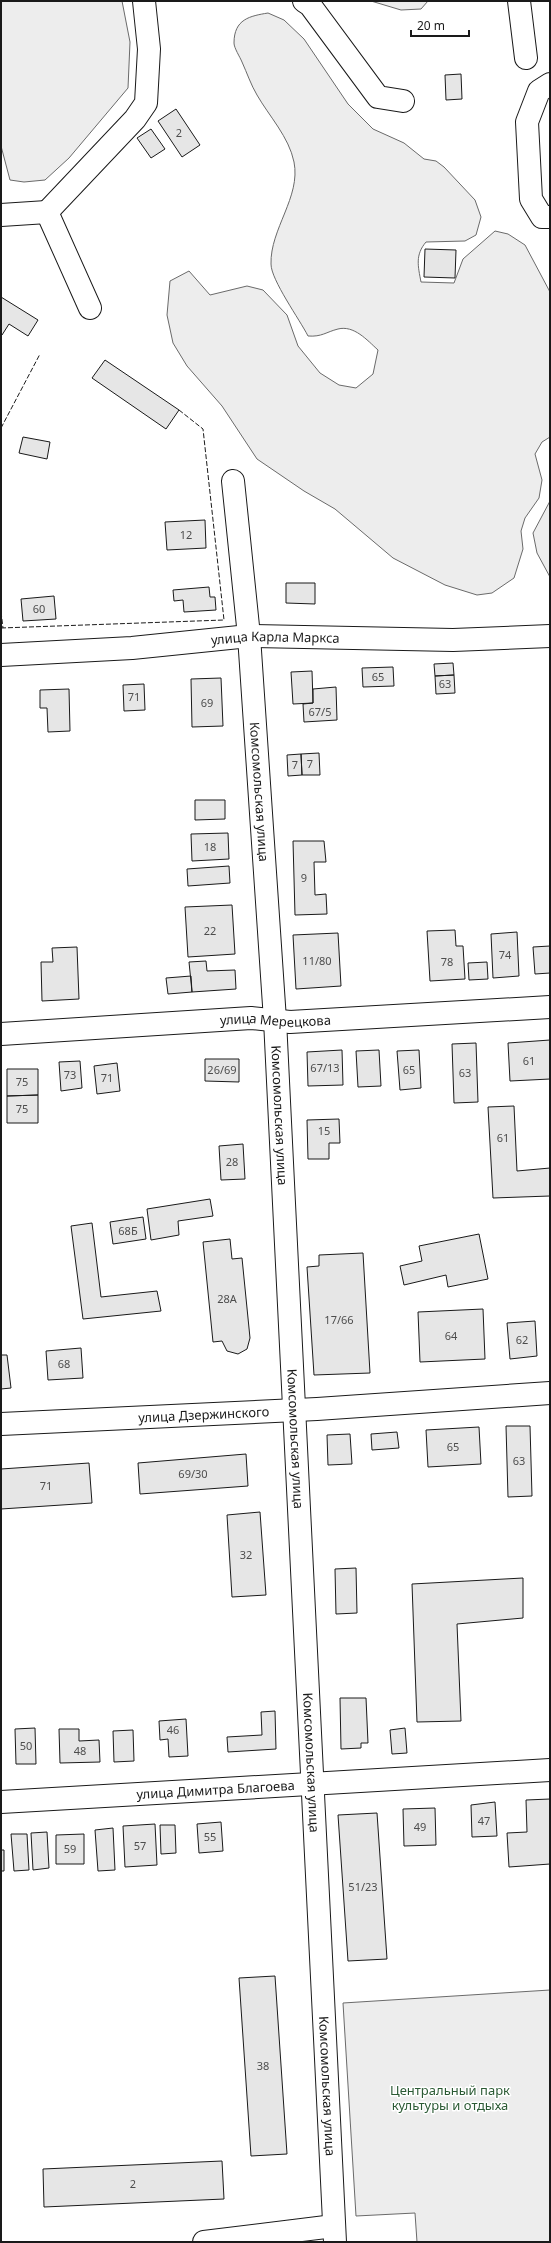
<svg xmlns="http://www.w3.org/2000/svg" width="551" height="2243" font-family="'Noto Sans',sans-serif">
	<style>
		.green { fill: #ededed; stroke: #6a6a6a }
		.building { fill: #e6e6e6; stroke: #1a1a1a }
		.lines { fill: none; stroke-linecap: round; stroke-linejoin: round }
		.minor-casing { stroke: #1a1a1a; stroke-width: 24 }
		.minor { stroke: #fff; stroke-width: 22 }
		.fence { stroke: #1a1a1a; stroke-width: 1; stroke-dasharray: 5 2; stroke-linecap: butt }
		.labels { text-anchor: middle; stroke-width: 3; stroke-linejoin: round; paint-order: stroke }
		.number-label { font-size: 11px; fill: #4d4d4d }
		.street-label { font-size: 13px; fill: #1a1a1a; stroke: #fff }
		.park-label { font-size: 13px; fill: #2b5a34; stroke: #fff }
	</style>
	<rect width="100%" height="100%" fill="#fff"/>
	<path class="green" d="M 1,1 L 122,1 L 130,42 L 128,88 L 69,158 L 45,180 L 24,182 L 10,180 L 1,146 Z
		M 371,1 L 428,1 L 421,9 L 401,10 Z
		M 268,13 L 284,20 L 304,39 L 348,104 L 373,129 L 404,143 L 424,159 L 436,161 L 444,167 L 475,200 L 481,217 L 476,235 L 465,241 L 426,242 C 415,255 418,266 421,282 L 454,283 L 463,259 L 495,231 L 508,234 L 525,245 L 550,292 L 550,437 L 542,442 L 535,454 L 542,480 L 539,498 L 525,518 L 521,531 L 523,549 L 514,578 L 492,593 L 477,595 L 445,585 L 393,558 L 335,509 L 304,491 L 257,459 L 222,406 L 187,366 L 173,343 L 167,315 L 170,281 L 189,271 L 210,295 L 247,286 L 263,290 L 287,315 L 298,346 L 320,373 L 339,385 L 356,388 L 373,374 L 378,350 C 367,340 354,325 338,329 C 326,332 322,337 308,336 C 300,320 271,280 271,264 C 270,229 301,197 294,162 C 289,137 269,116 257,95 C 251,85 247,73 242,62 C 240,57 234,48 234,43 C 234,19 250,16 268,13 Z
		M 550,501 L 550,577 L 537,553 L 533,533 Z
		M 550,1990 L 550,2242 L 417,2242 L 415,2213 L 356,2216 L 343,2003 Z"/>
	<path class="building" d="M 461,74 L 462,99 L 446,100 L 445,75 Z
		M 176,109 L 200,145 L 182,157 L 158,121 Z
		M 151,129 L 165,149 L 151,158 L 137,138 Z
		M 425,249 L 456,250 L 455,278 L 424,277 Z
		M 1,297 L 38,320 L 28,336 L 9,324 L 2,335 L 1,334 Z
		M 105,360 L 179,410 L 166,429 L 92,378 Z
		M 23,437 L 50,442 L 47,459 L 19,453 Z
		M 205,520 L 206,548 L 167,550 L 165,522 Z
		M 286,583 L 315,583 L 315,604 L 286,603 Z
		M 209,587 L 210,597 L 215,597 L 216,610 L 184,612 L 183,600 L 174,601 L 173,590 Z
		M 54,596 L 56,619 L 23,621 L 21,599 Z
		M 453,663 L 454,675 L 435,676 L 434,664 Z
		M 393,667 L 394,686 L 363,687 L 362,668 Z
		M 312,671 L 313,703 L 293,704 L 291,672 Z
		M 454,675 L 455,693 L 436,694 L 435,676 Z
		M 221,678 L 223,726 L 192,727 L 191,679 Z
		M 144,684 L 145,710 L 124,711 L 123,685 Z
		M 336,687 L 337,720 L 304,722 L 303,704 L 313,703 L 313,689 Z
		M 69,689 L 70,731 L 48,732 L 47,708 L 40,708 L 40,690 Z
		M 319,753 L 320,775 L 302,775 L 301,754 Z
		M 301,754 L 302,775 L 288,776 L 287,755 Z
		M 195,800 L 225,800 L 225,819 L 195,820 Z
		M 228,833 L 229,859 L 192,861 L 191,834 Z
		M 293,841 L 324,841 L 326,862 L 314,862 L 315,895 L 326,894 L 327,914 L 295,915 Z
		M 229,866 L 230,883 L 188,886 L 187,869 Z
		M 232,905 L 235,954 L 188,957 L 185,907 Z
		M 455,930 L 456,946 L 463,946 L 465,979 L 430,981 L 427,931 Z
		M 517,932 L 519,976 L 493,978 L 491,934 Z
		M 338,933 L 341,986 L 296,989 L 293,935 Z
		M 550,946 L 550,973 L 535,974 L 533,947 Z
		M 77,947 L 79,999 L 42,1001 L 41,962 L 53,962 L 52,948 Z
		M 206,961 L 207,971 L 235,970 L 236,989 L 192,992 L 189,962 Z
		M 487,962 L 488,979 L 469,980 L 468,963 Z
		M 191,976 L 192,992 L 168,994 L 166,978 Z
		M 550,1040 L 550,1079 L 510,1081 L 508,1043 Z
		M 476,1043 L 478,1102 L 454,1103 L 452,1044 Z
		M 342,1050 L 343,1085 L 308,1086 L 307,1052 Z
		M 379,1050 L 381,1086 L 358,1087 L 356,1051 Z
		M 419,1050 L 421,1088 L 400,1090 L 397,1051 Z
		M 205,1059 L 239,1059 L 239,1082 L 205,1081 Z
		M 80,1061 L 82,1088 L 61,1091 L 59,1062 Z
		M 117,1063 L 120,1091 L 97,1094 L 94,1066 Z
		M 7,1069 L 38,1069 L 38,1095 L 7,1096 Z
		M 38,1095 L 38,1123 L 7,1123 L 7,1096 Z
		M 514,1106 L 517,1171 L 550,1168 L 550,1196 L 493,1198 L 488,1107 Z
		M 339,1119 L 340,1143 L 329,1143 L 329,1159 L 308,1159 L 307,1120 Z
		M 243,1144 L 245,1179 L 221,1180 L 219,1146 Z
		M 210,1199 L 213,1216 L 178,1221 L 179,1235 L 151,1240 L 147,1209 Z
		M 143,1217 L 146,1239 L 113,1244 L 110,1222 Z
		M 92,1223 L 101,1297 L 157,1291 L 161,1311 L 83,1319 L 71,1226 Z
		M 479,1234 L 488,1279 L 448,1287 L 446,1275 L 404,1285 L 400,1266 L 422,1261 L 419,1246 Z
		M 230,1239 L 232,1259 L 242,1258 L 250,1338 L 247,1349 L 238,1354 L 227,1351 L 222,1341 L 213,1342 L 203,1242 Z
		M 363,1253 L 370,1373 L 314,1375 L 307,1267 L 319,1266 L 319,1255 Z
		M 483,1309 L 485,1359 L 420,1362 L 418,1312 Z
		M 535,1321 L 537,1356 L 510,1359 L 507,1323 Z
		M 81,1348 L 83,1378 L 48,1380 L 46,1351 Z
		M 1,1355 L 7,1355 L 11,1388 L 1,1389 Z
		M 506,1426 L 530,1426 L 532,1496 L 508,1497 Z
		M 479,1427 L 481,1464 L 428,1467 L 426,1430 Z
		M 397,1432 L 399,1448 L 372,1450 L 371,1434 Z
		M 350,1434 L 352,1464 L 328,1465 L 327,1435 Z
		M 246,1454 L 248,1486 L 140,1494 L 138,1463 Z
		M 89,1463 L 92,1503 L 1,1509 L 1,1469 Z
		M 260,1512 L 266,1595 L 232,1597 L 227,1515 Z
		M 356,1568 L 357,1613 L 336,1614 L 335,1569 Z
		M 523,1578 L 523,1618 L 457,1624 L 461,1721 L 417,1722 L 412,1584 Z
		M 340,1698 L 366,1698 L 368,1743 L 361,1743 L 361,1748 L 341,1749 Z
		M 275,1711 L 276,1749 L 228,1752 L 227,1737 L 262,1735 L 261,1712 Z
		M 186,1719 L 188,1756 L 169,1757 L 168,1739 L 160,1740 L 159,1721 Z
		M 35,1728 L 36,1764 L 16,1764 L 15,1729 Z
		M 405,1728 L 407,1753 L 392,1754 L 390,1730 Z
		M 59,1729 L 79,1729 L 79,1741 L 99,1740 L 100,1762 L 60,1763 Z
		M 133,1730 L 134,1761 L 114,1762 L 113,1731 Z
		M 550,1799 L 550,1864 L 509,1867 L 507,1833 L 527,1832 L 526,1800 Z
		M 495,1802 L 497,1836 L 472,1837 L 471,1805 Z
		M 435,1808 L 436,1845 L 404,1846 L 403,1809 Z
		M 377,1813 L 387,1959 L 348,1961 L 338,1815 Z
		M 221,1822 L 223,1851 L 199,1853 L 197,1824 Z
		M 155,1824 L 157,1865 L 125,1867 L 123,1826 Z
		M 160,1825 L 175,1825 L 176,1853 L 161,1854 Z
		M 113,1828 L 115,1870 L 98,1871 L 95,1830 Z
		M 47,1832 L 49,1868 L 33,1870 L 31,1833 Z
		M 11,1834 L 27,1834 L 29,1870 L 14,1871 Z
		M 84,1834 L 84,1864 L 56,1864 L 56,1835 Z
		M 1,1850 L 4,1850 L 4,1871 L 1,1871 Z
		M 275,1976 L 287,2154 L 251,2156 L 239,1978 Z
		M 222,2161 L 224,2199 L 44,2207 L 43,2169 Z"/>
	<g class="lines">
		<defs>
			<g id="minor">
				<path d="M 304,1 L 310,5 L 378,97 L 403,101"/>
				<path d="M 519,1 L 526,58"/>
				<path d="M 550,84 L 539,91 L 527,122 L 531,199 L 542,217 L 550,217"/>
				<path d="M 47,212 L 135,119 L 146,103 L 149,49 L 144,1"/>
				<path d="M 47,212 L 90,308"/>
				<path d="M 1,215 L 47,212"/>
				<path id="s1" d="M 233,481 L 249,636 L 275,1020 L 335,2242"/>
				<path id="s2" d="M 1,655 L 132,648 L 249,636 L 453,640 L 550,636"/>
				<path id="s3" d="M 1,1034 L 251,1018 L 290,1022 L 550,1007"/>
				<path id="s4" d="M 1,1424 L 317,1409 L 550,1393"/>
				<path id="s5" d="M 1,1802 L 550,1770"/>
				<path d="M 204,2242 L 334,2226"/>
			</g>
		</defs>
		<use href="#minor" class="minor-casing"/>
		<use href="#minor" class="minor"/>
		<path class="fence" d="M 1,428 L 40,354
			M 1,612 L 3,628
			M 1,628 L 224,620 L 203,429 L 179,410"/>
	</g>
	<g class="labels">
		<g class="number-label">
			<text x="179" y="137">2</text>
			<text x="186" y="539">12</text>
			<text x="39" y="613">60</text>
			<text x="378" y="681">65</text>
			<text x="445" y="688">63</text>
			<text x="134" y="701">71</text>
			<text x="207" y="707">69</text>
			<text x="320" y="716">67/5</text>
			<text x="310" y="768">7</text>
			<text x="295" y="769">7</text>
			<text x="210" y="851">18</text>
			<text x="304" y="882">9</text>
			<text x="210" y="935">22</text>
			<text x="505" y="959">74</text>
			<text x="317" y="965">11/80</text>
			<text x="447" y="966">78</text>
			<text x="529" y="1065">61</text>
			<text x="325" y="1072">67/13</text>
			<text x="222" y="1074">26/69</text>
			<text x="409" y="1074">65</text>
			<text x="465" y="1077">63</text>
			<text x="70" y="1079">73</text>
			<text x="107" y="1082">71</text>
			<text x="22" y="1086">75</text>
			<text x="22" y="1113">75</text>
			<text x="324" y="1135">15</text>
			<text x="503" y="1142">61</text>
			<text x="232" y="1166">28</text>
			<text x="128" y="1235">68Б</text>
			<text x="227" y="1303">28А</text>
			<text x="339" y="1324">17/66</text>
			<text x="451" y="1340">64</text>
			<text x="522" y="1344">62</text>
			<text x="64" y="1368">68</text>
			<text x="453" y="1451">65</text>
			<text x="519" y="1465">63</text>
			<text x="193" y="1478">69/30</text>
			<text x="46" y="1490">71</text>
			<text x="246" y="1559">32</text>
			<text x="173" y="1734">46</text>
			<text x="26" y="1750">50</text>
			<text x="80" y="1755">48</text>
			<text x="484" y="1825">47</text>
			<text x="420" y="1831">49</text>
			<text x="210" y="1841">55</text>
			<text x="140" y="1850">57</text>
			<text x="70" y="1853">59</text>
			<text x="363" y="1891">51/23</text>
			<text x="263" y="2070">38</text>
			<text x="133" y="2188">2</text>
		</g>
		<g class="street-label">
			<text dy="5" stroke="none"><textPath href="#s2" startOffset="275">улица Карла Маркса</textPath></text>
			<text dy="5" stroke="none"><textPath href="#s1" startOffset="312">Комсомольская улица</textPath></text>
			<text dy="5" stroke="none"><textPath href="#s3" startOffset="275">улица Мерецкова</textPath></text>
			<text dy="5" stroke="none"><textPath href="#s1" startOffset="636">Комсомольская улица</textPath></text>
			<text dy="5" stroke="none"><textPath href="#s4" startOffset="203">улица Дзержинского</textPath></text>
			<text dy="5" stroke="none"><textPath href="#s1" startOffset="960">Комсомольская улица</textPath></text>
			<text dy="5" stroke="none"><textPath href="#s1" startOffset="1284">Комсомольская улица</textPath></text>
			<text dy="5" stroke="none"><textPath href="#s5" startOffset="215">улица Димитра Благоева</textPath></text>
			<text dy="5" stroke="none"><textPath href="#s1" startOffset="1608">Комсомольская улица</textPath></text>
		</g>
		<g class="park-label">
			<text x="450" y="2095">Центральный парк<tspan x="450" dy="15">культуры и отдыха</tspan></text>
		</g>
	</g>
	<rect width="551" height="2243" fill="none" stroke="#1a1a1a" stroke-width="4"/>
	<path d="M411 30v6h58v-6" fill="none" stroke="#1a1a1a" stroke-width="2"/>
	<text x="417" y="30" font-size="12" fill="#1a1a1a" stroke="#ffffff" stroke-width="3" paint-order="stroke">20 m</text>
</svg>
